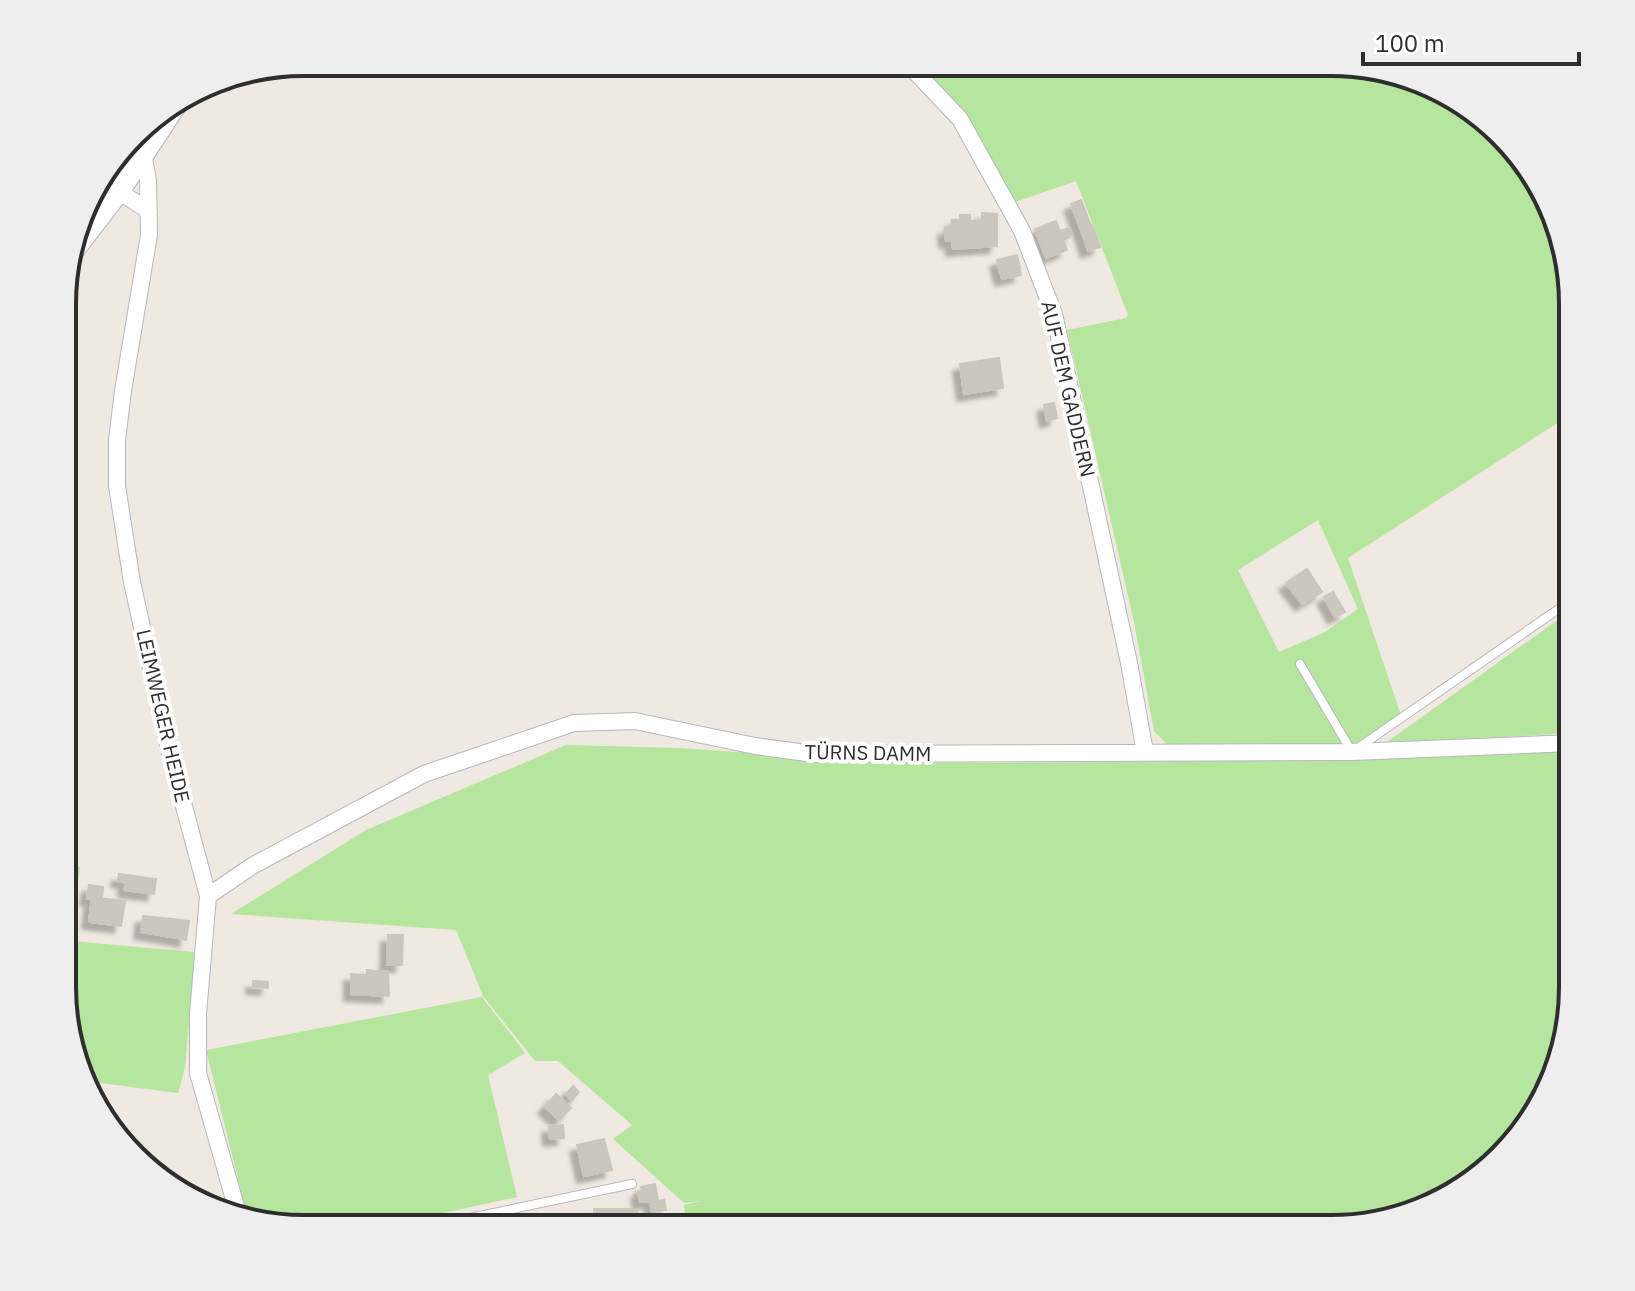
<svg xmlns="http://www.w3.org/2000/svg" width="1635" height="1291" font-family="'IBM Plex Sans',sans-serif">
	<style>
		.green { fill: #b6e59e; fill-rule: evenodd }
		.building { fill: #cbc7bf; stroke: #cbc5ba; stroke-width: 2; filter: url(#shadow) }
		.lines { fill: none; stroke-linecap: round; stroke-linejoin: round }
		.service-casing { stroke: #b4b7c1; stroke-width: 10 }
		.minor-casing { stroke: #b4b7c1; stroke-width: 18 }
		.secondary-casing { stroke: #b4b7c1; stroke-width: 26 }
		.service { stroke: #fff; stroke-width: 8 }
		.minor { stroke: #fff; stroke-width: 16 }
		.secondary { stroke: #fff; stroke-width: 24 }
		.labels { text-anchor: middle; stroke-width: 8; stroke-linejoin: round; paint-order: stroke }
		.street-label { font-size: 20px; fill: #2e2e2e; stroke: #fff }
		.rim { fill: none; stroke: #2e2e2e; stroke-width: 4 }
	</style>
	<defs>
		<filter id="shadow"><feDropShadow dx="-7" dy="7" stdDeviation="2" flood-color="#0004"/></filter>
	</defs>
	<rect width="100%" height="100%" fill="#efe9e1"/>
	<path class="green" d="M 914,62 L 1347,62 L 1424,81 L 1491,122 L 1548,197 L 1573,303 L 1573,413 L 1348,558 L 1401,715 L 1358,744 L 1167,744 L 1154,731 L 1134,622 L 1067,330 L 1126,318 L 1128,315 L 1076,181 L 1012,203 ZM 1318,520 L 1358,609 L 1325,632 L 1279,652 L 1238,570 Z
		M 148,120 L 120,167 L 109,174 L 103,173 Z
		M 1573,609 L 1573,733 L 1384,744 Z
		M 566,745 L 678,748 L 885,762 L 991,763 L 1247,761 L 1573,748 L 1572,1003 L 1554,1080 L 1513,1147 L 1424,1210 L 1331,1229 L 686,1229 L 684,1205 L 701,1201 L 684,1203 L 613,1139 L 632,1125 L 558,1061 L 535,1061 L 483,996 L 456,930 L 231,914 L 366,830 Z
		M 63,865 L 80,867 L 70,941 L 195,952 L 185,1068 L 178,1093 L 84,1081 L 63,1003 Z
		M 482,997 L 525,1053 L 488,1075 L 517,1197 L 369,1229 L 288,1229 L 248,1219 L 206,1050 Z"/>
	<path class="building" d="M 1081,200 L 1091,226 L 1081,230 L 1071,204 Z
		M 982,213 L 997,214 L 997,220 L 982,221 Z
		M 960,215 L 970,215 L 970,221 L 997,220 L 997,246 L 953,249 L 952,241 L 946,241 L 945,228 L 952,228 L 952,220 L 960,220 Z
		M 1056,221 L 1060,231 L 1069,228 L 1072,236 L 1063,240 L 1067,250 L 1046,258 L 1035,229 Z
		M 1092,225 L 1100,247 L 1088,251 L 1081,230 Z
		M 1017,255 L 1020,268 L 1000,273 L 997,260 Z
		M 1019,268 L 1021,275 L 1002,279 L 1001,272 Z
		M 999,358 L 1003,388 L 964,394 L 960,364 Z
		M 1054,403 L 1057,418 L 1047,421 L 1044,405 Z
		M 1307,569 L 1322,592 L 1302,604 L 1286,583 Z
		M 1333,592 L 1345,612 L 1335,617 L 1324,597 Z
		M 119,874 L 156,879 L 154,894 L 124,890 L 127,882 L 118,880 Z
		M 89,885 L 103,887 L 102,898 L 87,899 Z
		M 92,897 L 125,901 L 121,926 L 89,922 Z
		M 143,916 L 181,920 L 178,938 L 141,932 Z
		M 181,920 L 189,921 L 186,940 L 178,938 Z
		M 388,935 L 403,935 L 402,965 L 387,965 Z
		M 367,970 L 388,972 L 389,996 L 351,994 L 351,974 L 367,975 Z
		M 253,981 L 268,982 L 268,988 L 253,987 Z
		M 573,1086 L 579,1092 L 572,1100 L 566,1094 Z
		M 556,1094 L 571,1108 L 559,1120 L 545,1107 Z
		M 563,1125 L 564,1138 L 550,1139 L 549,1126 Z
		M 604,1139 L 612,1170 L 584,1176 L 577,1145 Z
		M 132,1152 L 148,1160 L 144,1168 Z
		M 655,1184 L 658,1201 L 664,1200 L 666,1210 L 652,1212 L 651,1201 L 640,1202 L 638,1192 L 642,1191 L 641,1187 Z
		M 594,1209 L 637,1209 L 637,1229 L 594,1229 Z"/>
	<g class="lines">
		<defs>
			<path id="service" d="M 1300,664 L 1352,752 L 1573,599
				M 417,1229 L 632,1184"/>
			<path id="minor" d="M 906,62 L 960,119 L 1022,231 L 1054,314 L 1129,663 L 1145,752
				M 143,153 L 148,180 L 149,235 L 123,391 L 117,440 L 117,486 L 132,582 L 170,754 L 208,896 L 198,1014 L 198,1073 L 239,1217
				M 98,178 L 149,211
				M 208,896 L 252,866 L 424,774 L 574,723 L 635,721 L 755,746 L 814,754 L 1352,752 L 1573,743"/>
			<path id="secondary" d="M 71,251 L 118,190 L 174,105"/>
		</defs>
		<use href="#service" class="service-casing"/>
		<use href="#minor" class="minor-casing"/>
		<use href="#secondary" class="secondary-casing"/>
		<use href="#service" class="service"/>
		<use href="#minor" class="minor"/>
		<use href="#secondary" class="secondary"/>
	</g>
	<g class="labels">
		<g class="street-label">
			<text transform="translate(1068 389) rotate(77)" y="7">AUF DEM GADDERN</text>
			<text transform="translate(163 716) rotate(77)" y="7">LEIMWEGER HEIDE</text>
			<text transform="translate(868 753) rotate(1)" y="7">TÜRNS DAMM</text>
		</g>
	</g>
	<path d="M0 0H1635V1291H0ZM304 76H1331A228 228 0 0 1 1559 304V987A228 228 0 0 1 1331 1215H304A228 228 0 0 1 76 987V304A228 228 0 0 1 304 76Z" fill="#eee" fill-rule="evenodd"/>
	<path class="rim" d="M304 76H1331A228 228 0 0 1 1559 304V987A228 228 0 0 1 1331 1215H304A228 228 0 0 1 76 987V304A228 228 0 0 1 304 76Z"/>
	<path d="M1363 52v12h216v-12" fill="none" stroke="#2e2e2e" stroke-width="4"/>
	<text x="1375" y="52" font-size="24" fill="#2e2e2e" stroke="#ffffff" stroke-width="6" paint-order="stroke">100 m</text>
</svg>
